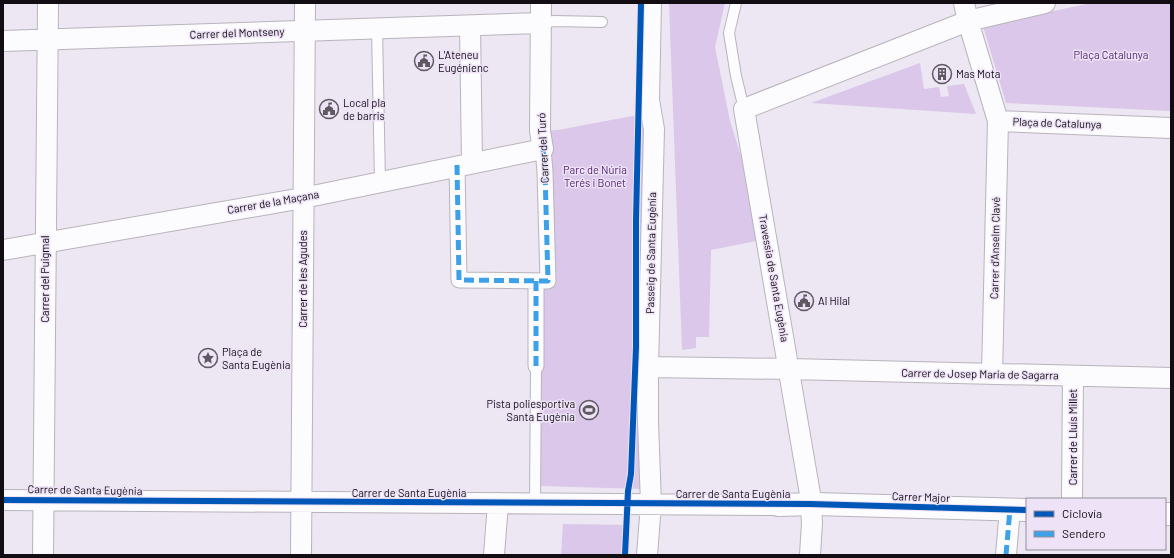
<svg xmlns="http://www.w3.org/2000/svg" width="1174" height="558" font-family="Barlow,sans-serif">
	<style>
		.park { fill: #dac7e9 }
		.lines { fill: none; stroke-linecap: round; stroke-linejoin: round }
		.service-casing { stroke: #b8b4bc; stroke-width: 12 }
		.pedestrian-casing { stroke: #b8b4bc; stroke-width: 17 }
		.minor-casing { stroke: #b8b4bc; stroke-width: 22 }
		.tertiary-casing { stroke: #b8b4bc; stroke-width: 24 }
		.service { stroke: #fcfbfd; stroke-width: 10 }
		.pedestrian { stroke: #fcfbfd; stroke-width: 15 }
		.minor { stroke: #fcfbfd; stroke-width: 20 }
		.tertiary { stroke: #fcfbfd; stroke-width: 22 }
		.quiet { stroke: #3da1ea; stroke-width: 5; stroke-dasharray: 10 5; stroke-linecap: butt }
		.cycleway-casing { stroke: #ede2f6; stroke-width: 8 }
		.cycleway { stroke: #0057b8; stroke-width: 6 }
		.labels { text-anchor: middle; stroke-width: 3; stroke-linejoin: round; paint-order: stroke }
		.street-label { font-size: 11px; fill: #110d13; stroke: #ede2f6 }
		.poi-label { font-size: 11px; fill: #110d13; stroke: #ede2f6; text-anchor: start }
		.park-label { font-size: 11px; fill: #4f1e6b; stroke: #ede2f6 }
	</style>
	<rect width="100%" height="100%" fill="#ece7f2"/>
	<path class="park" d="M 669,3 L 725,3 L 715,47 L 730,121 L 767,239 L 711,250 L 709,337 L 696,337 L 696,348 L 682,350 Z
		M 1091,3 L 1171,3 L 1171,111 L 1006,103 L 983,26 Z
		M 920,63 L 924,89 L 939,87 L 941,97 L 949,96 L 947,86 L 964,84 L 976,114 L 811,103 Z
		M 648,113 L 641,489 L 541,486 L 540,298 L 548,281 L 540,131 L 558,130 Z
		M 563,524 L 630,525 L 628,555 L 561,555 Z"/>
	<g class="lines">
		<defs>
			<path id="service" d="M 736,3 L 729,33 L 736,76 L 744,109
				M 541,23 L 554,21 L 602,22
				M 377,29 L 380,182
				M 535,503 L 536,366"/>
			<path id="pedestrian" d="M 457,165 L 459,280 L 548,281 L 545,172 L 543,149
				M 536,366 L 536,281"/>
			<path id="minor" d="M 1045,3 L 968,21 L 998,121 L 1171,128
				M 470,26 L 472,162
				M 3,41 L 541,23
				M 3,250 L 303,198 L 543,149 L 540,131 L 541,3
				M 648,367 L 790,369 L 1171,378
				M 992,374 L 998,121
				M 1072,499 L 1073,376
				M 3,500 L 778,505
				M 43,555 L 48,3
				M 301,555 L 305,3
				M 494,555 L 498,503
				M 647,555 L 651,504 L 648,422 L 648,367 L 654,129 L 649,100 L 651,3
				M 810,555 L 812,523 L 810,494 L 744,109 L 968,21 L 964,3
				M 1006,555 L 1010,509"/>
			<path id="tertiary" d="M 778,505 L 815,504 L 1027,510
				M 1165,514 L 1171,514"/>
		</defs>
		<use href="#service" class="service-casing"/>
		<use href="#pedestrian" class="pedestrian-casing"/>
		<use href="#minor" class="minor-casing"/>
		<use href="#tertiary" class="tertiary-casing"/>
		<use href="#service" class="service"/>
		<use href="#pedestrian" class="pedestrian"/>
		<use href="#minor" class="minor"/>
		<use href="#tertiary" class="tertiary"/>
		<path class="quiet" d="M 457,165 L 459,280 L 548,281 L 545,172 L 543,149
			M 536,366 L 536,281
			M 1006,555 L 1010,509"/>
		<defs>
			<path id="cycleway" d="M 3,500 L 810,504 L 1027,510
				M 625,555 L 628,491 L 631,474 L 636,347 L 636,220 L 641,3"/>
		</defs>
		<use href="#cycleway" class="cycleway-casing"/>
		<use href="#cycleway" class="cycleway"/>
	</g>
	<defs>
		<symbol id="civic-ring" viewBox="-11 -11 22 22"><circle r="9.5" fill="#ede2f6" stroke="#5e5961" stroke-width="1.5"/><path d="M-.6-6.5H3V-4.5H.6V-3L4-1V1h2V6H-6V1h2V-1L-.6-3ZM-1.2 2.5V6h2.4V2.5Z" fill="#5e5961"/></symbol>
		<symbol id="building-ring" viewBox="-11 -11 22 22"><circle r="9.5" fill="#ede2f6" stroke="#5e5961" stroke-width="1.5"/><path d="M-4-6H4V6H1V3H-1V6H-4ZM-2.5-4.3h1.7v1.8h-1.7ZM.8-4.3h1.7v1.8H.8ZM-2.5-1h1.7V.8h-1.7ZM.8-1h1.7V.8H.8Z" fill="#5e5961"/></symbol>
		<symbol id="sight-ring" viewBox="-11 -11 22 22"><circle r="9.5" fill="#ede2f6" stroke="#5e5961" stroke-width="1.5"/><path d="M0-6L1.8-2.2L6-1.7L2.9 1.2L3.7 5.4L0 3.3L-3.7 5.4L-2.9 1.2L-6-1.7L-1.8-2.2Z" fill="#5e5961"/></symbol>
		<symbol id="stadium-ring" viewBox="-11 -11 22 22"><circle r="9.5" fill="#ede2f6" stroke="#5e5961" stroke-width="1.5"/><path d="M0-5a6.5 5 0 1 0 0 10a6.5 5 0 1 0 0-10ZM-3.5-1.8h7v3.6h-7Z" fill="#5e5961"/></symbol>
	</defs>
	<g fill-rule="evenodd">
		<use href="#civic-ring" x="413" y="50" width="22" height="22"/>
		<use href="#building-ring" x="931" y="63" width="22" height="22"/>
		<use href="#civic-ring" x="318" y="98" width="22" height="22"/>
		<use href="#civic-ring" x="793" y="290" width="22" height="22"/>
		<use href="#sight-ring" x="197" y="347" width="22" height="22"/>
		<use href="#stadium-ring" x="578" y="399" width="22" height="22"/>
	</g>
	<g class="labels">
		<g class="street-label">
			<text transform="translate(237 33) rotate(-2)" y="4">Carrer del Montseny</text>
			<text transform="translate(1057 123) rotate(2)" y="4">Plaça de Catalunya</text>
			<text transform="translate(543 148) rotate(-93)" y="4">Carrer del Turó</text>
			<text transform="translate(273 202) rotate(-10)" y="4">Carrer de la Maçana</text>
			<text transform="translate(995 248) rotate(-89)" y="4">Carrer d'Anselm Clavé</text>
			<text transform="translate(651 253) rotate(-89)" y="4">Passeig de Santa Eugènia</text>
			<text transform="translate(774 278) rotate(80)" y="4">Travessia de Santa Eugènia</text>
			<text transform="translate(45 279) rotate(-90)" y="4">Carrer del Puigmal</text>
			<text transform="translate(303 279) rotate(-90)" y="4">Carrer de les Agudes</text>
			<text transform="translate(980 374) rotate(1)" y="4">Carrer de Josep Maria de Sagarra</text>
			<text transform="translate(1073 437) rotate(-90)" y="4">Carrer de Lluís Millet</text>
			<text transform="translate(85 490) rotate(1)" y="4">Carrer de Santa Eugènia</text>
			<text x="409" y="497">Carrer de Santa Eugènia</text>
			<text x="733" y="498">Carrer de Santa Eugènia</text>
			<text transform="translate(921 497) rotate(2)" y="4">Carrer Major</text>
		</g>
		<g class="poi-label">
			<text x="438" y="59">L'Ateneu<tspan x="438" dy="13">Eugénienc</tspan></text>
			<text x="956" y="78">Mas Mota</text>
			<text x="343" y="107">Local pla<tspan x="343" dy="13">de barris</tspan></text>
			<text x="818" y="305">Al Hilal</text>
			<text x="222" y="356">Plaça de<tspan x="222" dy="13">Santa Eugènia</tspan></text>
			<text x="575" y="408" text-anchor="end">Pista poliesportiva<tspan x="575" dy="13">Santa Eugènia</tspan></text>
		</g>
		<g class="park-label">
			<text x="1111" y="59">Plaça Catalunya</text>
			<text x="595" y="174">Parc de Núria<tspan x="595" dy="13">Terés i Bonet</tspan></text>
		</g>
	</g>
	<rect width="1174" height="558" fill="none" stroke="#110d13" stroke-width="8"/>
	<rect x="1026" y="498" width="140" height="52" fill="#ede2f6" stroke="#958d9b"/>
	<rect x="1034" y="511" width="20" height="6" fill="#0057b8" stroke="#958d9b"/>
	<text x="1062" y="518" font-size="12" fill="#110d13">Ciclovía</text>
	<rect x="1034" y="531" width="20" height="6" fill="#3da1ea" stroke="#958d9b"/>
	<text x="1062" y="538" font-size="12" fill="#110d13">Sendero</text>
</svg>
